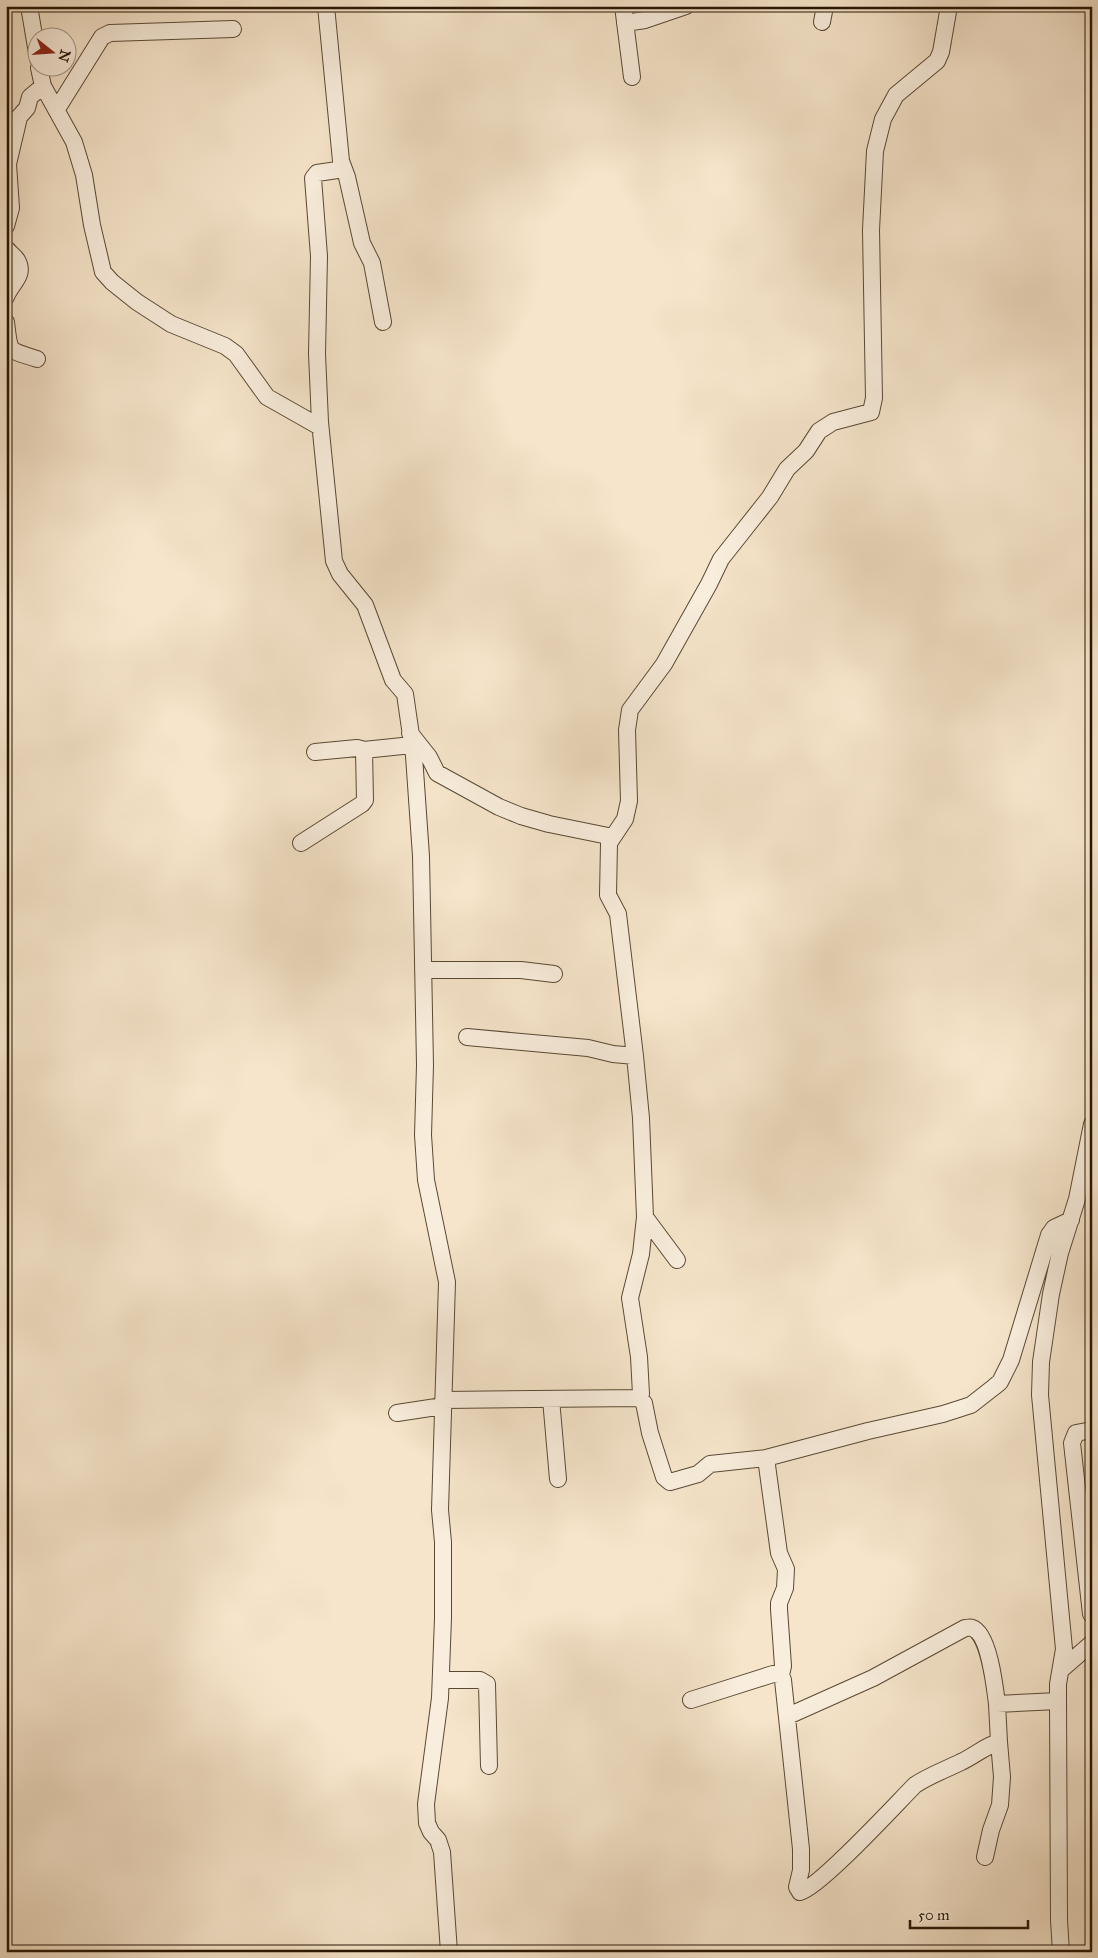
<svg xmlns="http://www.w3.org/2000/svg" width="1098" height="1958" font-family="'IM FELL Great Primer',serif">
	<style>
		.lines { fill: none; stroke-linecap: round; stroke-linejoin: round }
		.minor-casing { stroke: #594934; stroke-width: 18 }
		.minor { stroke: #f9eedd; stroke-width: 16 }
	</style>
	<rect width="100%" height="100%" fill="#f6e5cb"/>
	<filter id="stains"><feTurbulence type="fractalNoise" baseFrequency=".004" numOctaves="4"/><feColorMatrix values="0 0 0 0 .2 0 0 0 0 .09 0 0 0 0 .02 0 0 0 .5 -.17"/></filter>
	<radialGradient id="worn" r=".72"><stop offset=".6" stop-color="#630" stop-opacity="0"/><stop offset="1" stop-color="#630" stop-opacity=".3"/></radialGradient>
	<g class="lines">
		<defs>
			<path id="minor" d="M 29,6 L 38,59
				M 326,6 L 341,161 L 347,177 L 362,243 L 372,263 L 383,322
				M 623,6 L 632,77
				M 822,22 L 825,6
				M 625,23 L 645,20 L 686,6
				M 39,68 L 43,86 L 74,142 L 84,175 L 92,225 L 103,272 L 112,282 L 137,302 L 171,324 L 225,346 L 236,354 L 267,397 L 320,427
				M 57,109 L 102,37 L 110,33 L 233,29
				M 344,169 L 317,173 L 313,178 L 319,256 L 317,354 L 320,422 L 334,561 L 340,574 L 365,605 L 393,680 L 405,694 L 414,756 L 421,856 L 425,1065 L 423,1135 L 426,1180 L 447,1282 L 440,1510 L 443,1542 L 443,1618 L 440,1698 L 426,1804 L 427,1823 L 431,1832 L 438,1840 L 442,1852 L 449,1952
				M 6,226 L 11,208 L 8,164 L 17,126 L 19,117 L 27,108 L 30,97 L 43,86
				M 6,248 C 9,253 14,255 17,260 C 26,276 11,283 6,297
				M 6,322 C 10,354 7,349 37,359
				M 410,733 L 429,757 L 437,773 L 499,807 L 521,816 L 549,824 L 613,837
				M 315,752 L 357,748 L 364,750
				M 301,843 L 362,804 L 365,800 L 364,750 L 412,745
				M 423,970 L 521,970 L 554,974
				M 467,1037 L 588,1048 L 613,1054 L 635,1056
				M 645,1217 L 677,1260
				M 639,1398 L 644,1403 L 650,1433 L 664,1477 L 670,1482 L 698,1474 L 710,1464 L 766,1458
				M 551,1399 L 558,1479
				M 443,1400 L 639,1398 L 641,1394 L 639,1357 L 630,1298 L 641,1254 L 645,1217 L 641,1118 L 635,1056 L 618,914 L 608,895 L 609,843 L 625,819 L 629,801 L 627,730 L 630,710 L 664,664 L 709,584 L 721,559 L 770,497 L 787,469 L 806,451 L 819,431 L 833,422 L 871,412 L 874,398 L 871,230 L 875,151 L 883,119 L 896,95 L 937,61 L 941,52 L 949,6
				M 397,1413 L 443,1406
				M 1091,1614 L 1072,1443 L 1076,1433 L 1092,1430
				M 1062,1669 L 1092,1643
				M 781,1675 L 783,1666 L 779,1609 L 779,1603 L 785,1588 L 786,1569 L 779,1553 L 766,1458 L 868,1431 L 943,1414 L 971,1405 L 994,1387 L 1000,1382 L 1011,1360 L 1049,1235 L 1054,1228 L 1071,1220
				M 441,1680 L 480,1680 L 487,1684 L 489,1766
				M 691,1700 L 773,1674 L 781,1675 L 783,1680 L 801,1849 L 801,1870 L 797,1887 L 800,1892 C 820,1887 896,1804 915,1785 C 930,1775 945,1770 961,1762 C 974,1756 985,1746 999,1742 L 997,1704 L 1058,1701
				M 788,1716 L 873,1678 L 965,1628 C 967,1628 970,1627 972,1628 C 989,1633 995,1688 997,1704
				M 985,1857 L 991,1830 L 1000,1805 L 1002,1777 L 999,1742
				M 1061,1952 L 1059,1920 L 1058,1701 L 1058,1684 L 1064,1649 L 1040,1395 L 1041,1362 L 1051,1294 L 1060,1253 L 1077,1199 L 1092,1124"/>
		</defs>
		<use href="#minor" class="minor-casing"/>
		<use href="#minor" class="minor"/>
	</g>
	<rect width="1098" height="1958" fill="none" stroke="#f6e5cb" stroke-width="25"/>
	<rect x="8" y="8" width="1083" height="1943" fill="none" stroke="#251502" stroke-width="2.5"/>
	<rect x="12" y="12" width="1073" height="1933" fill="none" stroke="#251502"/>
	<g transform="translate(52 52) rotate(107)"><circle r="24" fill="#f9eedd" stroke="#a49785"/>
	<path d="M0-4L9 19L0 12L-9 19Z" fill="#8f2418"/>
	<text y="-8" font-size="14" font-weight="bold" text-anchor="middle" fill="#251502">N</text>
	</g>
	<path d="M910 1920v8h118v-8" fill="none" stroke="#251502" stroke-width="2.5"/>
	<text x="918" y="1920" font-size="15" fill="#251502" stroke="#f9eedd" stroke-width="4" paint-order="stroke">50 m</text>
	<rect width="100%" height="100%" filter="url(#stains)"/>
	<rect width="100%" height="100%" fill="url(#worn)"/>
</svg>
